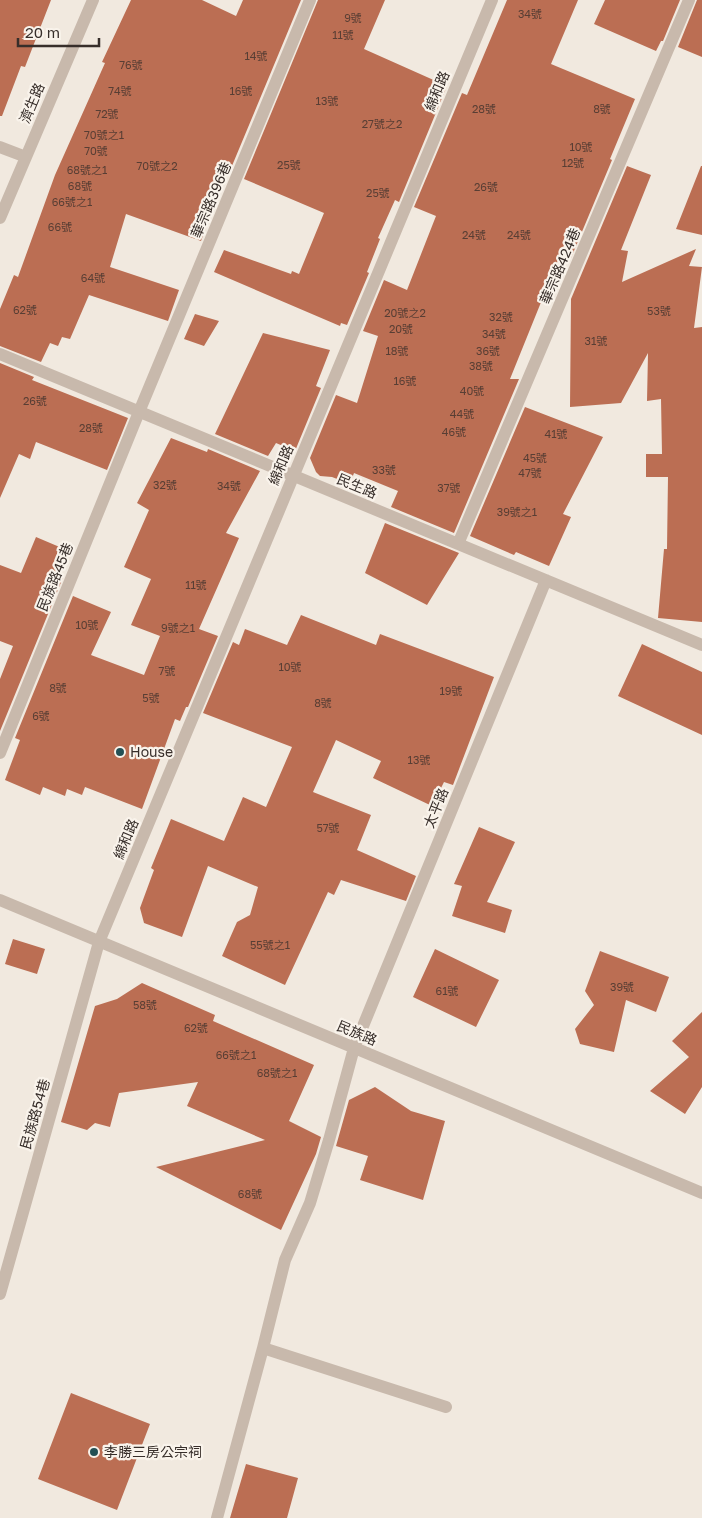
<svg xmlns="http://www.w3.org/2000/svg" width="702" height="1518" font-family="'Golos Text','Noto Sans TC',sans-serif">
	<style>
		.building { fill: #bb6e53 }
		.lines { fill: none; stroke-linecap: round; stroke-linejoin: round }
		.minor { stroke: #c8b9ac; stroke-width: 12 }
		.poi-dot { fill: #235055; stroke: #f9f3eb; stroke-width: 2 }
		.labels { text-anchor: middle; stroke-width: 4.5; stroke-linejoin: round; paint-order: stroke }
		.number-label { font-size: 11px; fill: #583e34 }
		.street-label { font-size: 14px; fill: #372e2a; stroke: #f9f3eb }
		.poi-label { font-size: 14px; fill: #372e2a; stroke: #f9f3eb; text-anchor: start }
	</style>
	<rect width="100%" height="100%" fill="#f1e9df"/>
	<path class="building" d="M 0,0 L 51,0 L 25,67 L 21,66 L 2,116 L 0,116 Z
		M 131,0 L 202,0 L 236,16 L 243,0 L 301,0 L 229,173 L 226,172 L 201,241 L 126,214 L 110,267 L 179,290 L 168,321 L 89,295 L 70,339 L 62,337 L 58,346 L 50,343 L 41,362 L 0,346 L 0,309 L 14,275 L 18,277 L 55,175 L 105,63 L 102,62 Z
		M 318,0 L 385,0 L 364,49 L 447,86 L 399,202 L 395,200 L 378,238 L 380,239 L 367,272 L 369,273 L 347,325 L 341,323 L 340,326 L 214,272 L 224,250 L 291,274 L 292,271 L 299,274 L 324,213 L 244,179 Z
		M 507,0 L 578,0 L 551,64 L 635,99 L 610,159 L 612,160 L 571,258 L 571,228 L 510,379 L 519,379 L 454,533 L 391,507 L 398,491 L 354,473 L 350,484 L 332,477 L 320,476 L 316,472 L 310,458 L 336,395 L 357,403 L 378,336 L 363,331 L 384,280 L 407,290 L 436,216 L 414,207 L 462,93 L 467,95 Z
		M 605,0 L 680,0 L 663,41 L 661,41 L 656,51 L 594,24 Z
		M 697,0 L 702,0 L 702,57 L 678,47 Z
		M 627,166 L 651,175 L 621,250 L 628,251 L 622,282 L 696,249 L 689,266 L 702,267 L 694,328 L 702,327 L 702,622 L 658,618 L 664,549 L 667,549 L 668,477 L 646,477 L 646,454 L 662,454 L 661,399 L 647,401 L 648,353 L 621,403 L 570,407 L 571,299 Z
		M 701,166 L 702,166 L 702,235 L 676,229 Z
		M 195,314 L 219,321 L 204,346 L 184,339 Z
		M 263,333 L 330,350 L 316,386 L 321,388 L 295,451 L 276,443 L 268,456 L 215,434 Z
		M 0,363 L 34,377 L 32,380 L 128,418 L 107,470 L 36,442 L 30,459 L 19,454 L 0,498 Z
		M 525,407 L 603,437 L 563,514 L 571,517 L 549,566 L 516,552 L 514,555 L 470,536 Z
		M 171,438 L 207,452 L 208,449 L 260,471 L 226,533 L 239,538 L 199,629 L 218,636 L 188,707 L 186,707 L 180,721 L 175,719 L 142,809 L 85,787 L 82,795 L 67,789 L 65,796 L 43,787 L 40,795 L 5,780 L 20,740 L 15,738 L 73,596 L 111,612 L 91,655 L 144,675 L 160,636 L 131,625 L 151,579 L 124,567 L 149,510 L 137,503 Z
		M 385,523 L 459,553 L 427,605 L 365,573 Z
		M 36,537 L 69,551 L 59,574 L 64,575 L 0,731 L 0,679 L 13,646 L 0,641 L 0,565 L 21,573 Z
		M 301,615 L 376,645 L 380,634 L 494,677 L 453,785 L 444,782 L 432,806 L 373,778 L 381,761 L 336,740 L 313,792 L 371,815 L 357,850 L 416,876 L 406,901 L 341,880 L 334,895 L 328,892 L 285,985 L 222,956 L 237,922 L 250,915 L 258,887 L 208,866 L 182,937 L 144,923 L 140,908 L 154,870 L 151,868 L 171,819 L 224,841 L 243,797 L 266,807 L 292,747 L 203,713 L 233,642 L 239,645 L 245,629 L 287,645 Z
		M 642,644 L 702,672 L 702,735 L 618,696 Z
		M 479,827 L 515,842 L 487,902 L 512,910 L 505,933 L 452,916 L 462,886 L 454,884 Z
		M 13,939 L 45,949 L 37,974 L 5,964 Z
		M 435,949 L 499,980 L 476,1027 L 413,997 Z
		M 600,951 L 669,977 L 656,1012 L 626,1000 L 614,1052 L 580,1044 L 575,1029 L 594,1005 L 585,991 Z
		M 142,983 L 215,1015 L 213,1021 L 314,1065 L 289,1121 L 321,1137 L 316,1154 L 281,1230 L 156,1167 L 265,1140 L 187,1106 L 198,1082 L 119,1093 L 110,1127 L 95,1123 L 87,1130 L 61,1122 L 95,1006 L 117,999 Z
		M 702,1012 L 702,1087 L 685,1114 L 650,1091 L 689,1057 L 672,1041 Z
		M 375,1087 L 411,1111 L 445,1121 L 423,1200 L 360,1180 L 368,1156 L 336,1146 L 349,1100 Z
		M 71,1393 L 150,1424 L 117,1510 L 38,1479 Z
		M 246,1464 L 298,1478 L 287,1518 L 230,1518 Z"/>
	<g class="lines">
		<path class="minor" d="M 0,147 L 26,157
			M 0,218 L 93,0
			M 0,354 L 702,645
			M 458,544 L 689,0
			M 0,753 L 139,412 L 310,0
			M 0,900 L 702,1193
			M 0,1294 L 99,942 L 492,0
			M 263,1348 L 446,1407
			M 217,1518 L 263,1348 L 285,1260 L 310,1203 L 329,1140 L 354,1048 L 546,580"/>
	</g>
	<g class="poi-dot">
		<circle cx="120" cy="752" r="5"/>
		<circle cx="94" cy="1452" r="5"/>
	</g>
	<g class="labels">
		<g class="number-label">
			<text x="530" y="18">34號</text>
			<text x="353" y="22">9號</text>
			<text x="343" y="39">11號</text>
			<text x="256" y="60">14號</text>
			<text x="131" y="69">76號</text>
			<text x="120" y="95">74號</text>
			<text x="241" y="95">16號</text>
			<text x="327" y="105">13號</text>
			<text x="484" y="113">28號</text>
			<text x="602" y="113">8號</text>
			<text x="107" y="118">72號</text>
			<text x="382" y="128">27號之2</text>
			<text x="104" y="139">70號之1</text>
			<text x="581" y="151">10號</text>
			<text x="96" y="155">70號</text>
			<text x="573" y="167">12號</text>
			<text x="289" y="169">25號</text>
			<text x="157" y="170">70號之2</text>
			<text x="87" y="174">68號之1</text>
			<text x="80" y="190">68號</text>
			<text x="486" y="191">26號</text>
			<text x="378" y="197">25號</text>
			<text x="72" y="206">66號之1</text>
			<text x="60" y="231">66號</text>
			<text x="474" y="239">24號</text>
			<text x="519" y="239">24號</text>
			<text x="93" y="282">64號</text>
			<text x="25" y="314">62號</text>
			<text x="659" y="315">53號</text>
			<text x="405" y="317">20號之2</text>
			<text x="501" y="321">32號</text>
			<text x="401" y="333">20號</text>
			<text x="494" y="338">34號</text>
			<text x="596" y="345">31號</text>
			<text x="397" y="355">18號</text>
			<text x="488" y="355">36號</text>
			<text x="481" y="370">38號</text>
			<text x="405" y="385">16號</text>
			<text x="472" y="395">40號</text>
			<text x="35" y="405">26號</text>
			<text x="462" y="418">44號</text>
			<text x="91" y="432">28號</text>
			<text x="454" y="436">46號</text>
			<text x="556" y="438">41號</text>
			<text x="535" y="462">45號</text>
			<text x="384" y="474">33號</text>
			<text x="530" y="477">47號</text>
			<text x="165" y="489">32號</text>
			<text x="229" y="490">34號</text>
			<text x="449" y="492">37號</text>
			<text x="517" y="516">39號之1</text>
			<text x="196" y="589">11號</text>
			<text x="87" y="629">10號</text>
			<text x="178" y="632">9號之1</text>
			<text x="290" y="671">10號</text>
			<text x="167" y="675">7號</text>
			<text x="58" y="692">8號</text>
			<text x="451" y="695">19號</text>
			<text x="151" y="702">5號</text>
			<text x="323" y="707">8號</text>
			<text x="41" y="720">6號</text>
			<text x="419" y="764">13號</text>
			<text x="328" y="832">57號</text>
			<text x="270" y="949">55號之1</text>
			<text x="622" y="991">39號</text>
			<text x="447" y="995">61號</text>
			<text x="145" y="1009">58號</text>
			<text x="196" y="1032">62號</text>
			<text x="236" y="1059">66號之1</text>
			<text x="277" y="1077">68號之1</text>
			<text x="250" y="1198">68號</text>
		</g>
		<g class="street-label">
			<text transform="translate(437 91) rotate(-67)" y="5">綿和路</text>
			<text transform="translate(32 103) rotate(-67)" y="5">濟生路</text>
			<text transform="translate(211 200) rotate(-67)" y="5">華宗路396巷</text>
			<text transform="translate(560 266) rotate(-67)" y="5">華宗路424巷</text>
			<text transform="translate(281 465) rotate(-67)" y="5">綿和路</text>
			<text transform="translate(357 486) rotate(23)" y="5">民生路</text>
			<text transform="translate(55 577) rotate(-68)" y="5">民族路45巷</text>
			<text transform="translate(436 808) rotate(-68)" y="5">太平路</text>
			<text transform="translate(126 839) rotate(-67)" y="5">綿和路</text>
			<text transform="translate(357 1033) rotate(23)" y="5">民族路</text>
			<text transform="translate(35 1114) rotate(-74)" y="5">民族路54巷</text>
		</g>
		<g class="poi-label">
			<text x="130" y="757">House</text>
			<text x="104" y="1457">李勝三房公宗祠</text>
		</g>
	</g>
	<path d="M18 38v8h81v-8" fill="none" stroke="#372e2a" stroke-width="2.5"/>
	<text x="25" y="38" font-size="15" fill="#372e2a" stroke="#f9f3eb" stroke-width="4" paint-order="stroke">20 m</text>
</svg>
